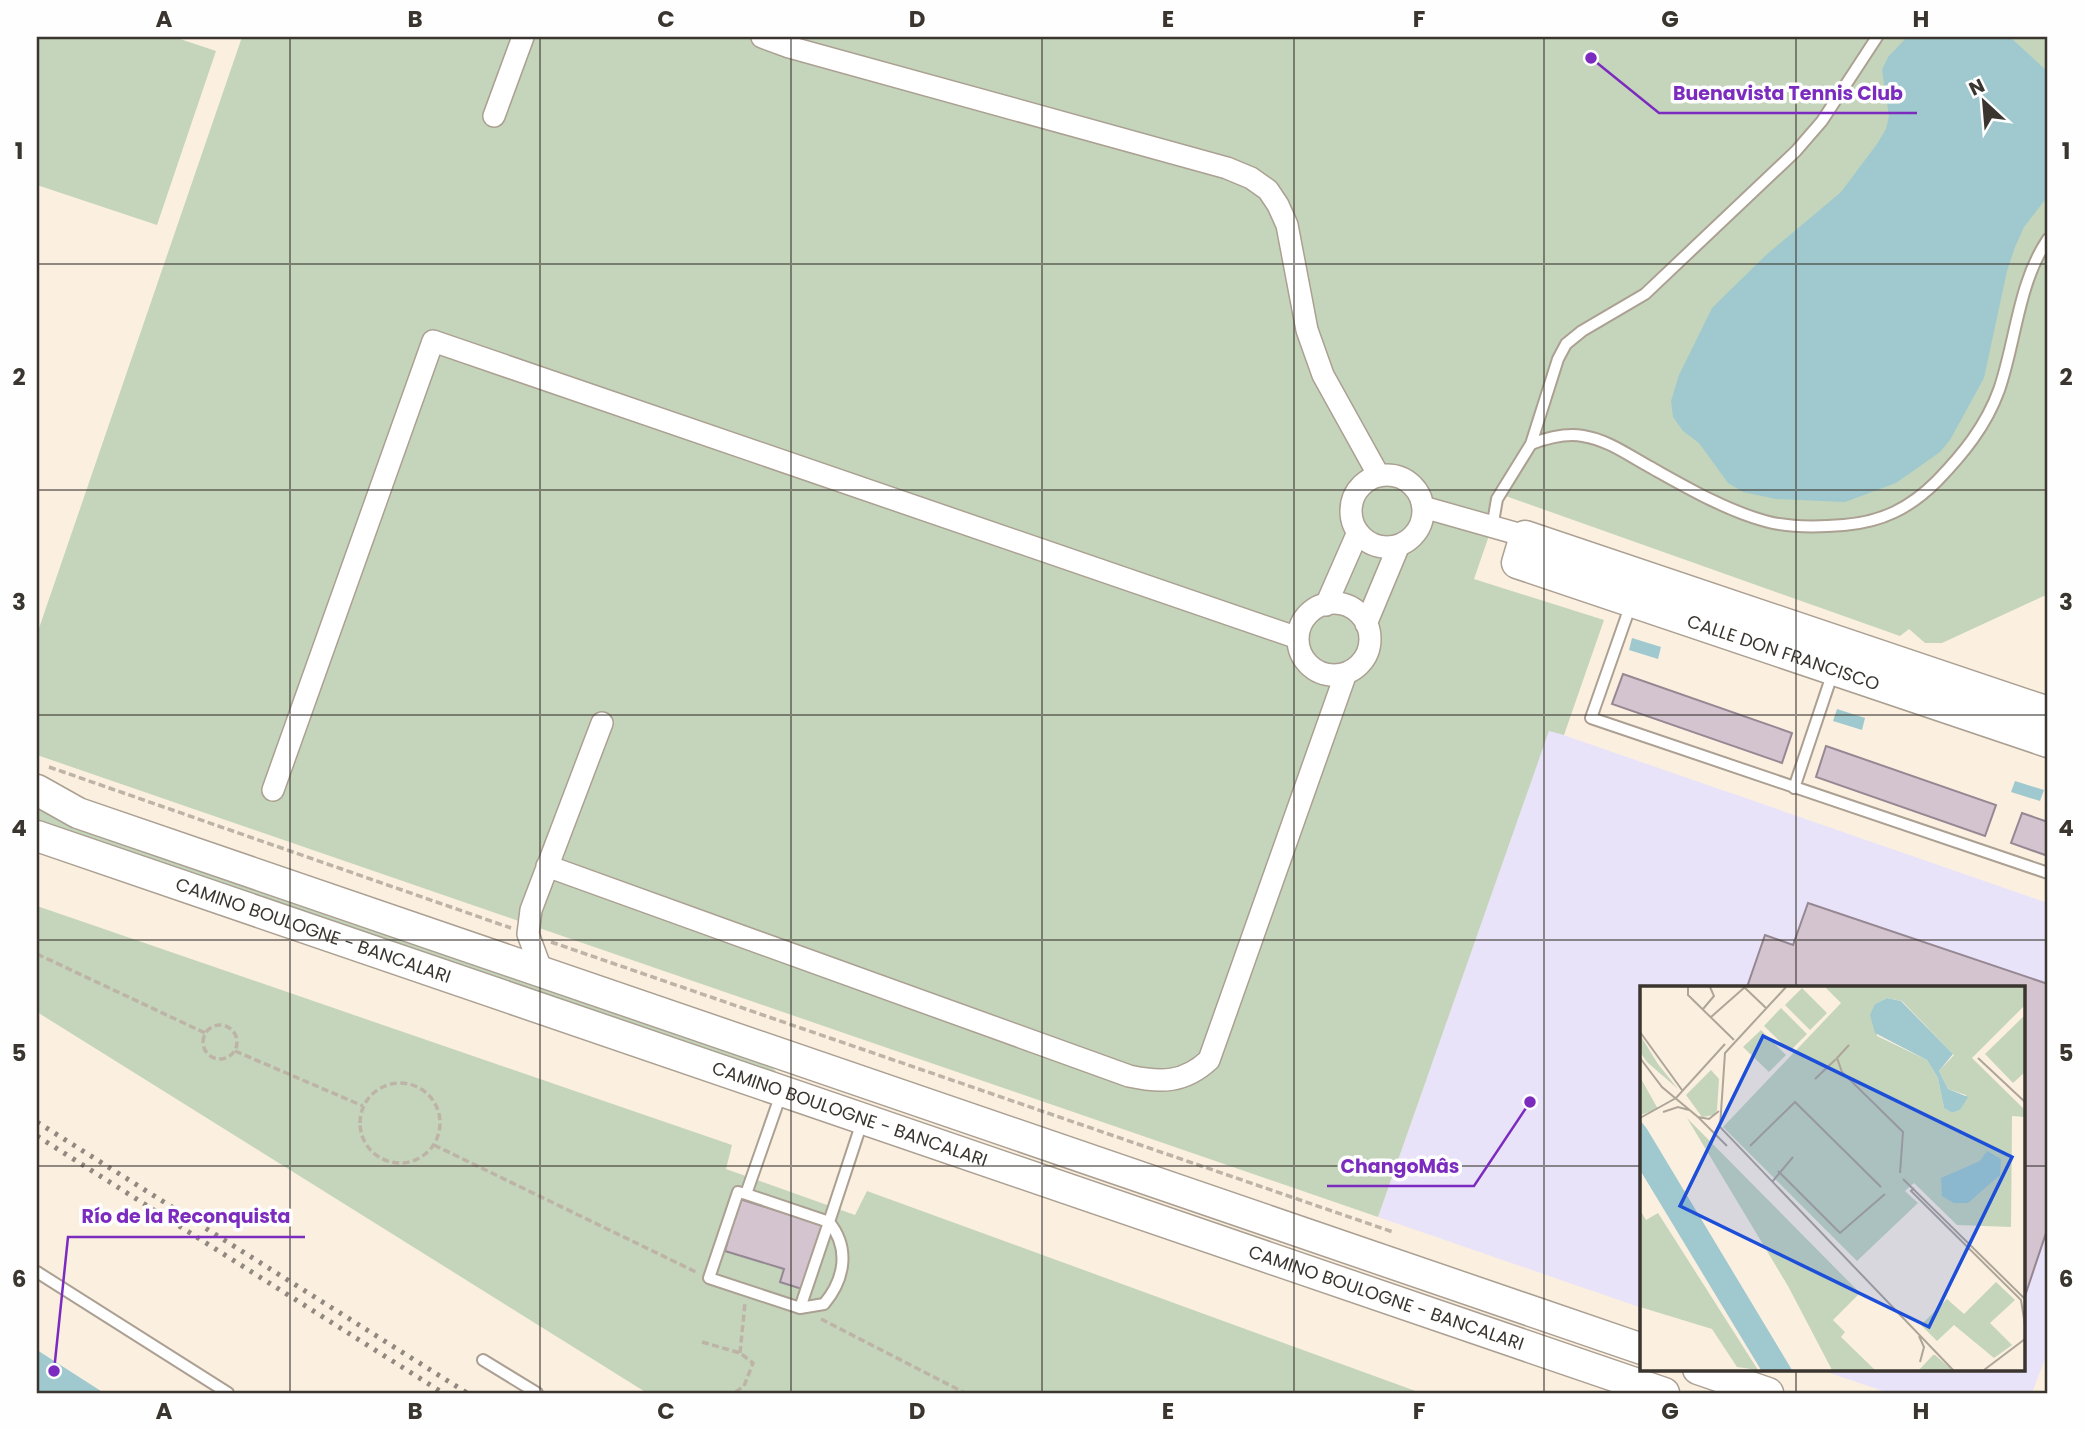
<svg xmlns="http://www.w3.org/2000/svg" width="2085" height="1430" font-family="Poppins,sans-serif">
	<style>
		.commercial { fill: #e9e3f9 }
		.green { fill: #c4d5bb }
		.water { fill: #9fc9ce }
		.building { fill: #d3c4d0; stroke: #968893; stroke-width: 2 }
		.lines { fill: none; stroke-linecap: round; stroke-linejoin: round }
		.lane-casing { stroke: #aba092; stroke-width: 14 }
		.street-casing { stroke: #aba092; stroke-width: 24 }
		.secondary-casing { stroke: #aba092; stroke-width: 33 }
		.path { stroke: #bdb4a7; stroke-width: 3.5; stroke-dasharray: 7 3.5; stroke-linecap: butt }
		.lane { stroke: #fff; stroke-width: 10 }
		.street { stroke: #fff; stroke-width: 21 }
		.secondary { stroke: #fff; stroke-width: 30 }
		.rail { stroke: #91897f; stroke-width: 5; stroke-dasharray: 3.5 7; stroke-linecap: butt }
		.grid { fill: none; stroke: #3a352f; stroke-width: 2; stroke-opacity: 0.55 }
		.labels { text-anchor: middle; stroke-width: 7; stroke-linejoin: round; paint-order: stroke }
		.street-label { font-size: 18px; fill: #3a352f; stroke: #fefefe }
		.inset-road { fill: none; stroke: #aea599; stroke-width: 2 }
		.view { fill: #1d4ed8; fill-opacity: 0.15; stroke: #1d4ed8; stroke-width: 3.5 }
		.inset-edge { fill: none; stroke: #3a352f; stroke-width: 3.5 }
		.leader { fill: none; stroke: #7b2cbf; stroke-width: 2.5 }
		.callout-dot { fill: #7b2cbf; stroke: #fefefe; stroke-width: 2.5 }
		.callout-label { font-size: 19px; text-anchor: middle; font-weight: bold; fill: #7b2cbf; stroke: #fefefe; stroke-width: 7; stroke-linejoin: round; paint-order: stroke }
		.neatline { fill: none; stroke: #3a352f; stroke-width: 2.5 }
		.grid-label { font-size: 23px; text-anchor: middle; font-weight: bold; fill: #3a352f }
	</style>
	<rect width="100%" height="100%" fill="#fbefe0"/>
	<path class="commercial" d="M 1549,730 L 2048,903 L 2048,1351 L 2032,1393 L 1889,1393 L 1818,1369 L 2024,1369 L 2024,987 L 1642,987 L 1642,1308 L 1378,1217 Z"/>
	<path class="green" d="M 37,37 L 174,37 L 216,51 L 157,225 L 37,185 Z
		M 242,37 L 2048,37 L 2048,594 L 1942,643 L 1925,643 L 1909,629 L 1900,636 L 1503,495 L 1474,579 L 1604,620 L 1564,735 L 1549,731 L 1378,1217 L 37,755 L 37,634 Z
		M 37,805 L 673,1028 L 689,1038 L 770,1066 L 779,1074 L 777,1077 L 37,830 Z
		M 37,906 L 732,1145 L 726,1169 L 855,1215 L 867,1191 L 1421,1393 L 647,1393 L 37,1012 Z"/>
	<path class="water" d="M 1907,37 L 2010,37 L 2048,72 L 2048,196 L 2024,227 L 2015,247 L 2007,271 L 1984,378 L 1950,440 L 1940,452 L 1896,483 L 1845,502 L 1776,499 L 1743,492 L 1728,483 L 1699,443 L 1683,431 L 1673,417 L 1671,401 L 1679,375 L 1712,308 L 1766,255 L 1841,192 L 1877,144 L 1886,129 L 1889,116 L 1882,70 L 1888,57 Z
		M 1632,638 L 1661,647 L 1658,659 L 1629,650 Z
		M 1837,709 L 1865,718 L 1862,730 L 1833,721 Z
		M 2015,781 L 2044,790 L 2040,801 L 2011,792 Z
		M 37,1350 L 104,1393 L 37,1393 Z"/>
	<path class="building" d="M 1623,674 L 1792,733 L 1782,763 L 1612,704 Z
		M 1826,746 L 1996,805 L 1985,836 L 1816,777 Z
		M 2022,813 L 2048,822 L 2048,856 L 2011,843 Z
		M 1808,903 L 2048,984 L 2048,1227 L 2024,1299 L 2024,987 L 1747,987 L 1765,935 L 1793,945 Z
		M 740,1199 L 822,1225 L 802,1289 L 780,1282 L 784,1269 L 725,1251 Z"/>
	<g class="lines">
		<defs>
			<path id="lane" d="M 1531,444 C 1547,438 1566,433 1583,436 C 1608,440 1628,455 1650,467 C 1686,487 1725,510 1765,521 C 1789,528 1819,527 1844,525 C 1882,522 1910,508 1937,481 C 1963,454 1986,426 1999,390 C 2016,341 2018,283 2048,239
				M 1492,528 L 1497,499 L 1531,444 L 1558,359 L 1566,344 L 1582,331 L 1645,294 L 1796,151 L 1822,121 L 1877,37
				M 1631,604 L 1591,718 L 2048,873
				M 1794,788 L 1833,672
				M 746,1194 L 738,1192 L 709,1278 L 800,1308 L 829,1222 L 746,1194 L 781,1094
				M 37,1272 L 228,1393
				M 800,1308 L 824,1304 C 845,1279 850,1248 829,1222 L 862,1122
				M 483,1360 L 537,1393"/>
			<path id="street" d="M 762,37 L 789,47 L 1227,168 L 1251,178 L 1268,190 L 1278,205 L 1287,225 L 1307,330 L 1323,375 L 1379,476
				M 494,116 L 523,37
				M1351 511a36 36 0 1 1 72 0a36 36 0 1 1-72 0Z
				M 1423,507 L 1525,536
				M1298 639a36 36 0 1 1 72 0a36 36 0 1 1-72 0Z
				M 1326,605 L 1358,532
				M 1366,624 L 1399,545
				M 273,790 L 433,341 L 1298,638
				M 547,866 L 1129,1076 C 1161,1083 1184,1083 1209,1060 L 1346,673
				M 542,972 L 528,934 L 531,910 L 602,723"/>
			<g id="secondary">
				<path id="s1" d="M 2048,712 L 1525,536 L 1517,563 L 2048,742"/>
				<path d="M 37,790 L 78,813 L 1642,1349"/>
				<path id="s2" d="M 37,836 L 1664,1393"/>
				<path d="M 1698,1369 L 1768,1393"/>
			</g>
		</defs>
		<use href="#lane" class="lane-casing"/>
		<use href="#street" class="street-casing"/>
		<use href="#secondary" class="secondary-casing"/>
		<path class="path" d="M 49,767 L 511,928
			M 551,942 L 1393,1232
			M 37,954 L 205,1033
			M203 1042a17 17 0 1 1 34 0a17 17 0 1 1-34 0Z
			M 235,1051 L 363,1106
			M360 1123a40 40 0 1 1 80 0a40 40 0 1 1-80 0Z
			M 434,1145 L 698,1273
			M 821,1319 L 965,1393
			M 702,1342 L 740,1353 L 753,1363 L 744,1386 L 734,1393
			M 740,1353 L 745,1303"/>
		<use href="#lane" class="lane"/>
		<use href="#street" class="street"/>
		<use href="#secondary" class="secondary"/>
		<path class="rail" d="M 37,1122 L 467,1393
			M 37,1136 L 443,1393"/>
	</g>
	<path class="grid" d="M 290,37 L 290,1393M 540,37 L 540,1393M 791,37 L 791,1393M 1042,37 L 1042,1393M 1294,37 L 1294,1393M 1544,37 L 1544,1393M 1796,37 L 1796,987M 37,264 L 2048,264M 37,490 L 2048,490M 37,715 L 2048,715M 37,940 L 2048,940M 37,1166 L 1642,1166M 2024,1166 L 2048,1166M 1796,1369 L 1796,1393"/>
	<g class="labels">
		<g class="street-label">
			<text dy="6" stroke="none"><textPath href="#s1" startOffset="861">CALLE DON FRANCISCO</textPath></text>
			<text dy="6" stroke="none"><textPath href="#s2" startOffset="292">CAMINO BOULOGNE - BANCALARI</textPath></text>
			<text dy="6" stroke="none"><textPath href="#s2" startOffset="859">CAMINO BOULOGNE - BANCALARI</textPath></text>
			<text dy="6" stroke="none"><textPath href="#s2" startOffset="1426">CAMINO BOULOGNE - BANCALARI</textPath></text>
		</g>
	</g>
	<g transform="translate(1640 986)">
		<rect width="385" height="385" fill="#fbefe0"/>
		<path d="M 185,1 L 385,1 L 385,19 L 332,72 L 385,124 L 385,131 L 372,130 L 371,241 L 317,239 L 274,197 L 265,205 L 278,217 L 217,275 L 83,141 L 201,17 ZM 247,12 L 262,15 L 314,69 L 299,85 L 308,103 L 326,109 L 320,124 L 312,127 L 304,122 L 298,92 L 287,74 L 237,50 L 235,18 ZM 162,2 L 187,27 L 170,44 L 145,19 ZM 141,22 L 167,48 L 150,65 L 124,40 ZM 385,29 L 385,86 L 373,97 L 345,68 ZM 121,44 L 146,69 L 129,86 L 103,61 ZM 0,49 L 18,78 L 38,103 L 7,76 L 0,66 ZM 71,84 L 79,93 L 77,124 L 74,129 L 62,131 L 46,109 ZM 0,91 L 18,123 L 0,129 ZM 47,132 L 220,307 L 193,334 L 205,346 L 201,351 L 235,384 L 192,384 L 148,300 ZM 0,224 L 6,234 L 18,227 L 118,384 L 97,381 L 72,343 L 0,321 ZM 356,296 L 375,314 L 350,337 L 372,359 L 354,372 L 314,339 L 297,355 L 281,339 L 307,313 L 324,328 ZM 293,369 L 295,369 L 312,384 L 279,384 Z" fill="#c4d5bb" fill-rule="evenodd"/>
		<path d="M 247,12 L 261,15 L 313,68 L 299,85 L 308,103 L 328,111 L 320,124 L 312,127 L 304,122 L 298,92 L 287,74 L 235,47 L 230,29 L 235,18 ZM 0,134 L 7,143 L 152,384 L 121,384 L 0,184 ZM 347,165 L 361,173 L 360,189 L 328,217 L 314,217 L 302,210 L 301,192 L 340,175 Z" fill="#9fc9ce"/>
		<path class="inset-road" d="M 48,1 L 48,9 L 94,54M 104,1 L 126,22M 146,1 L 85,67 L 80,141 L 313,384M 63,23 L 74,10 L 70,1M 71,31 L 105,1M 0,46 L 42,104M 209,59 L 197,72 L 202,86 L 263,146 L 260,187M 0,72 L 22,101 L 58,131 L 69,133 L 79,125M 338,72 L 385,116M 175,93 L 196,73M 23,126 L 38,121 L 49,124M 58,131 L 87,160M 0,132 L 36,112 L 85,58M 110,160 L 155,116 L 241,201M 138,185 L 200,247 L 245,208M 263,193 L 385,313M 132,196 L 153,171M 274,202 L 271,205 L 381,314 L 385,339M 279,350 L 284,361 L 280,376M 344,384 L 385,353"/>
		<path class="view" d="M 123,50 L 372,171 L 289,341 L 40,220 Z"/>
		<rect width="385" height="385" class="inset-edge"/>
	</g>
	<path class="leader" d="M1591 58L1659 113H1917M1530 1102L1474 1186H1327M54 1371L68 1237H305"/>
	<g class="callout-dot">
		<circle cx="1591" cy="58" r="7"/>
		<circle cx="1530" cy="1102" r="7"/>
		<circle cx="54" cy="1371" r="7"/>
	</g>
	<g class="callout-label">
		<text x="1788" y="100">Buenavista Tennis Club</text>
		<text x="1400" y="1173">ChangoMâs</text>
		<text x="186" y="1223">Río de la Reconquista</text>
	</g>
	<rect width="2085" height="1430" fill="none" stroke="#fefefe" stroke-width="77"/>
	<g transform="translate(1984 102) rotate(334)" stroke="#fefefe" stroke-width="5" paint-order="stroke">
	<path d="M0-5L12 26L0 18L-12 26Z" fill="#3a352f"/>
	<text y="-10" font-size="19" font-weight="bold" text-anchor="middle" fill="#3a352f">N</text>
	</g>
	<rect x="38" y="38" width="2008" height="1354" class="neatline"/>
	<g class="grid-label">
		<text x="164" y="27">A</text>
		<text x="415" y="27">B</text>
		<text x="666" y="27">C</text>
		<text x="917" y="27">D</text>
		<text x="1168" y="27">E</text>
		<text x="1419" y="27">F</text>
		<text x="1670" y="27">G</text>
		<text x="1921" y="27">H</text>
		<text x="19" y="159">1</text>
		<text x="2066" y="159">1</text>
		<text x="19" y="385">2</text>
		<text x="2066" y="385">2</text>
		<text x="19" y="610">3</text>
		<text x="2066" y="610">3</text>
		<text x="19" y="836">4</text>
		<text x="2066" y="836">4</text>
		<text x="19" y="1061">5</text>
		<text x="2066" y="1061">5</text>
		<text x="19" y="1287">6</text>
		<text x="2066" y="1287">6</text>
		<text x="164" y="1419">A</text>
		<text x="415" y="1419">B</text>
		<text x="666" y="1419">C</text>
		<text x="917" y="1419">D</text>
		<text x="1168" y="1419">E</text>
		<text x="1419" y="1419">F</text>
		<text x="1670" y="1419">G</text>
		<text x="1921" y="1419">H</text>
	</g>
</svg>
